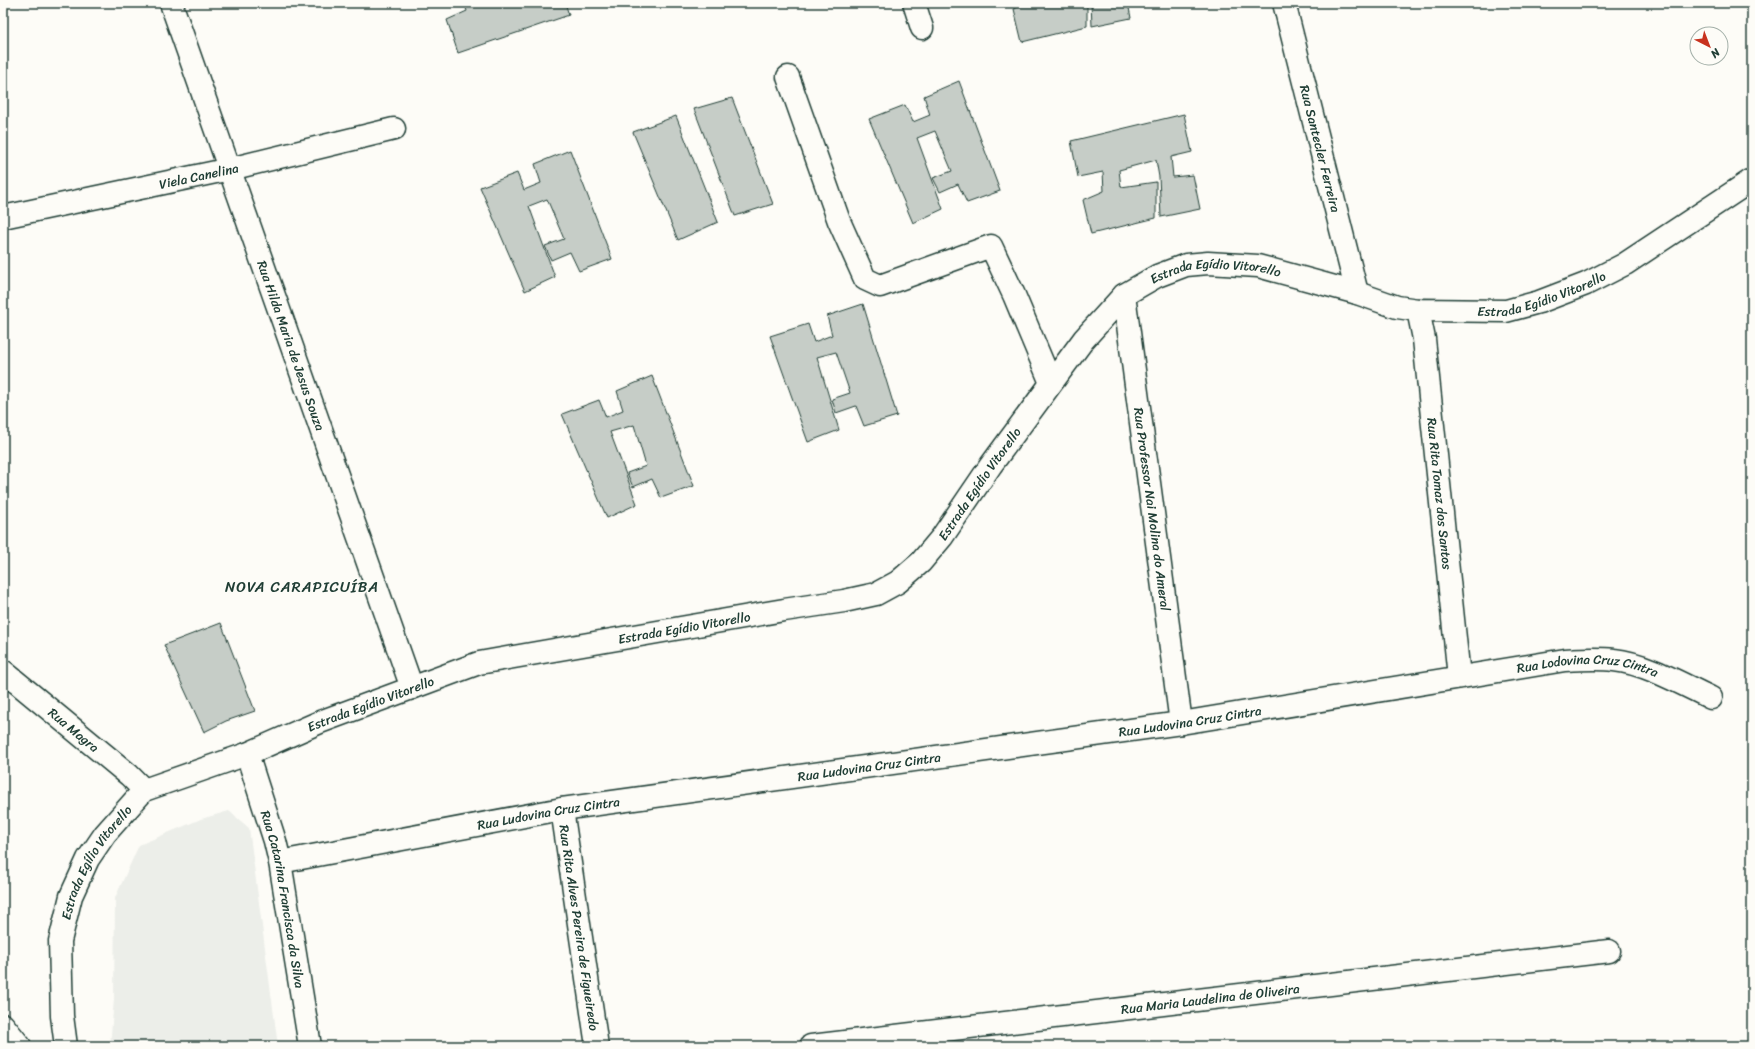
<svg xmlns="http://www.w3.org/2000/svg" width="1755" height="1049" font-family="Sriracha,sans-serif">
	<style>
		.built { fill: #eceee9 }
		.building { fill: #c6cdc7; stroke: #1f3d34 }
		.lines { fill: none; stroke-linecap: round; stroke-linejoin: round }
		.minor-casing { stroke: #1f3d34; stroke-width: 25 }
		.major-casing { stroke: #1f3d34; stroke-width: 25 }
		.minor { stroke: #fdfcf7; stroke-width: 22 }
		.major { stroke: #fdfcf7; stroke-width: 22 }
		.labels { text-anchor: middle; stroke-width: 3.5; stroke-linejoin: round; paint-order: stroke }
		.street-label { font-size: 13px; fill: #1f3d34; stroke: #fdfcf7 }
		.quarter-label { font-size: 15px; letter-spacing: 1px; fill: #1f3d34; stroke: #fdfcf7 }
	</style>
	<rect width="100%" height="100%" fill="#fdfcf7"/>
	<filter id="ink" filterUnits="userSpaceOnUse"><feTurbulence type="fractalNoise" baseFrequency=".025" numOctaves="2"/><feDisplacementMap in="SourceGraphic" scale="8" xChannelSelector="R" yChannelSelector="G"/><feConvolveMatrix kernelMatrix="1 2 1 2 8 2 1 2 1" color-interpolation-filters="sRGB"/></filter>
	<g filter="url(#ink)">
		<path class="built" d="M 229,811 L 249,828 L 278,1046 L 110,1046 L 114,999 L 115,898 L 139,845 L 201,819 Z"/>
		<path class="building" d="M 464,3 L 479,3 L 480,6 L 488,3 L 565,3 L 569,15 L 458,53 L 447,20 L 467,11 Z
			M 1028,3 L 1087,3 L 1087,26 L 1022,42 L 1014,9 Z
			M 1091,3 L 1128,3 L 1131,18 L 1092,26 Z
			M 959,81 L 1000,191 L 967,203 L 958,184 L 940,192 L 933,178 L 952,171 L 935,131 L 917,138 L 943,209 L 913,223 L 869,119 L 905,105 L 913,122 L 930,115 L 924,96 Z
			M 732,98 L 773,204 L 735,216 L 694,109 Z
			M 1184,114 L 1192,152 L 1171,157 L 1173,177 L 1193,175 L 1200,209 L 1161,217 L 1159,177 L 1156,160 L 1119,170 L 1121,187 L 1156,182 L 1156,218 L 1091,234 L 1083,200 L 1104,191 L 1103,172 L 1078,177 L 1071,141 Z
			M 676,116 L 718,222 L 678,240 L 633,132 Z
			M 570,150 L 612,259 L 579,271 L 570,252 L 551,260 L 545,246 L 564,239 L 547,199 L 529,206 L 555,277 L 525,291 L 480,187 L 517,173 L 524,190 L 541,183 L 535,164 Z
			M 863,304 L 897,416 L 864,426 L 856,406 L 836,413 L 832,399 L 850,393 L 836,352 L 817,357 L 839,430 L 808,442 L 770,336 L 808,324 L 814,342 L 832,335 L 827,316 Z
			M 652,376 L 694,486 L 661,498 L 652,479 L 633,487 L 627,473 L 646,466 L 634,425 L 610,432 L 637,504 L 607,518 L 562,414 L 599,400 L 606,417 L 623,410 L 617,391 Z
			M 221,623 L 255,711 L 226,721 L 204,732 L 164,645 Z"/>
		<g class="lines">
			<defs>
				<g id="minor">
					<path id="s1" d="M 171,3 L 412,688"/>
					<path d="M 914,3 L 922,28"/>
					<path id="s2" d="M 1284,3 L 1357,293"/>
					<path d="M 788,77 L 839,221 L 865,279 L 880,286 L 991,246 L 1014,295 L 1051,383"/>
					<path id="s3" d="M 3,217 L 230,169 L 394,129"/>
					<path id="s4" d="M 1124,295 L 1181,723"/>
					<path id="s5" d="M 1418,310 L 1424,339 L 1459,677"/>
					<path id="s6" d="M 3,671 L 129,775 L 144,790"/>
					<path id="s7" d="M 247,754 L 275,841 L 280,862 L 310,1046"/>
					<path id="s8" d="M 562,809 L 597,1046"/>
					<path id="s9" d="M 280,862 L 562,809 L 1181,723 L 1565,660 C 1581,659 1598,658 1614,660 C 1645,663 1682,684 1711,698"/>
					<path id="s10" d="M 66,1046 L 62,1016 L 60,941 L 71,896 L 88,859 L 105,834 L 144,790 L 247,754 L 320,722 L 479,663 L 784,610 L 844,601 L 876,594 L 898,582 L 921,562 L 942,537 L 991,465 L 1084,339 L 1124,295 L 1157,276 L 1186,265 L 1208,263 L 1258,266 L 1357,293 L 1397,307 L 1418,310 L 1506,311 L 1539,302 L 1586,284 L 1625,264 L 1752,180"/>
					<path id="s11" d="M 811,1046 L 1609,951"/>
				</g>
				<path id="major" d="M 3,1025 L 20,1046"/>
			</defs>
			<use href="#minor" class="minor-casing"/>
			<use href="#major" class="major-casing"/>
			<use href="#minor" class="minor"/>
			<use href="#major" class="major"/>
		</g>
	</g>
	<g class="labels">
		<g class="street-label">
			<text dy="5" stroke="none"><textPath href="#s2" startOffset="150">Rua Santecler Ferreira</textPath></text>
			<text dy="5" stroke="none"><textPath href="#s3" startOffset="200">Viela Canelina</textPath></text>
			<text dy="5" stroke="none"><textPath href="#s10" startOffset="1532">Estrada Egídio Vitorello</textPath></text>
			<text dy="5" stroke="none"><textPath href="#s10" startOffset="1868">Estrada Egídio Vitorello</textPath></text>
			<text dy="5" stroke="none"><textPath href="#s1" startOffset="363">Rua Hilda Maria de Jesus Souza</textPath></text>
			<text dy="5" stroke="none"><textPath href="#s10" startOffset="1196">Estrada Egídio Vitorello</textPath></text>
			<text dy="5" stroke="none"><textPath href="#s5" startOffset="185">Rua Rita Tomaz dos Santos</textPath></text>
			<text dy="5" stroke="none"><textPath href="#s4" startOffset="216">Rua Professor Nai Molina do Ameral</textPath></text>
			<text dy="5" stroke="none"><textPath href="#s10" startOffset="848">Estrada Egídio Vitorello</textPath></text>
			<text dy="5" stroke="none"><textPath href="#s9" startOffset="1324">Rua Lodovina Cruz Cintra</textPath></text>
			<text dy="5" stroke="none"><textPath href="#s10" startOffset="524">Estrada Egídio Vitorello</textPath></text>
			<text dy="5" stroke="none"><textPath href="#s9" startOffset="921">Rua Ludovina Cruz Cintra</textPath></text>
			<text dy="5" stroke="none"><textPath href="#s6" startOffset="92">Rua Magra</textPath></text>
			<text dy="5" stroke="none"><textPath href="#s9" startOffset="597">Rua Ludovina Cruz Cintra</textPath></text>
			<text dy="5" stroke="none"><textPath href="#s9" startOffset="273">Rua Ludovina Cruz Cintra</textPath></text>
			<text dy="5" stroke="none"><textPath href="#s10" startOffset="193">Estrada Egílio Vitorello</textPath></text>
			<text dy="5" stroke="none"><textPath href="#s7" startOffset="150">Rua Catarina Francisca da Silva</textPath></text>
			<text dy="5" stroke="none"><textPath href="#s8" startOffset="120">Rua Rita Alves Pereira de Figueiredo</textPath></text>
			<text dy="5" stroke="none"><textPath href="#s11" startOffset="402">Rua Maria Laudelina de Oliveira</textPath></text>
		</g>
		<g class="quarter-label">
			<text x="302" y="592">NOVA CARAPICUÍBA</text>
		</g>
	</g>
	<rect width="1755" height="1049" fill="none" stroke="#fdfcf7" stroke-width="16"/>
	<rect x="8" y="8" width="1739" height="1033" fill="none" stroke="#1f3d34" stroke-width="1.5" filter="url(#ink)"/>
	<g transform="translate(1709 46) rotate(138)"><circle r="19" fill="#fdfcf7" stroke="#a4b0a9"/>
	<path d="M0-3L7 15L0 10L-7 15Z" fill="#c8321e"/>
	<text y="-6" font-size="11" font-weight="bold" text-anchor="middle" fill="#1f3d34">N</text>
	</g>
</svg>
